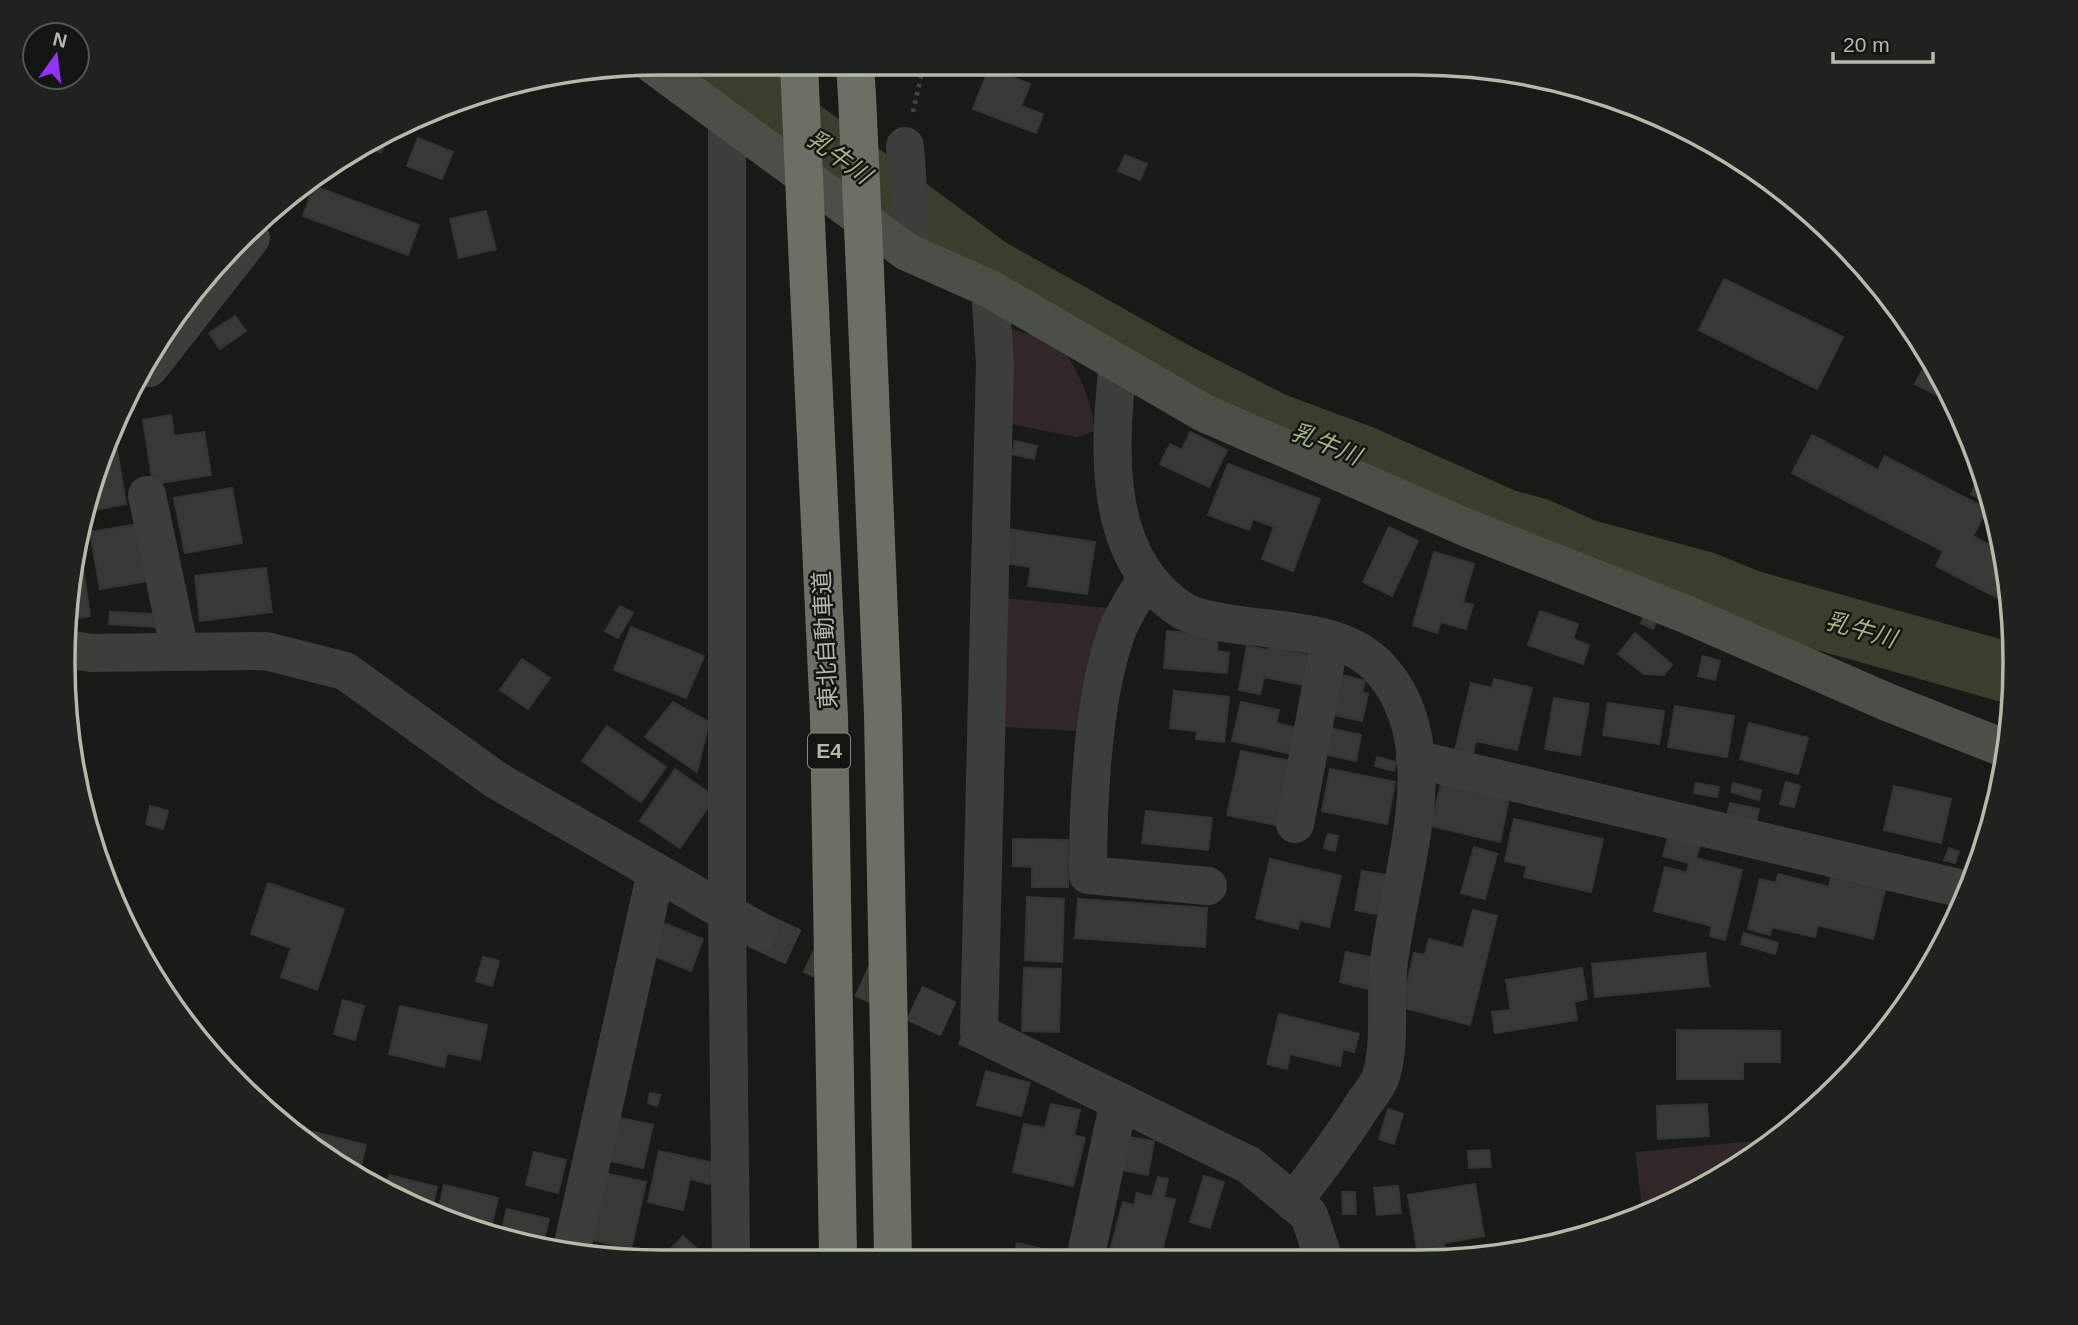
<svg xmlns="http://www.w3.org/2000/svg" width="2078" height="1325" font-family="Arial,'Noto Sans JP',sans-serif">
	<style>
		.green { fill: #322728 }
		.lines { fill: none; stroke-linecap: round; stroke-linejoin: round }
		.river { stroke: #3a3f2d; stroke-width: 60 }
		.building { fill: #363935; stroke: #323632; stroke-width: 2 }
		.street-tunnel { stroke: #373a35; stroke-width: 38; stroke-dasharray: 38 19; stroke-linecap: butt }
		.path { stroke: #42463f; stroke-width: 4.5; stroke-dasharray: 3.5 5; stroke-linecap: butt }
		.street { stroke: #3b3f39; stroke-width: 38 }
		.secondary { stroke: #4a4f47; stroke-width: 38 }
		.highway { stroke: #6a7064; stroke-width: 38 }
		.highway-bridge { stroke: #6a7064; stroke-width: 38 }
		.labels { text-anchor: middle; stroke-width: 5; stroke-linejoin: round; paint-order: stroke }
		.shield { fill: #131513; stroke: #82887d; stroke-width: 2 }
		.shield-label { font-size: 21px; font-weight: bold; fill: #b2baaa }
		.street-label { font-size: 23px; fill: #b2baaa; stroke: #131513 }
		.water-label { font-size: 24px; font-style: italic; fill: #a6b680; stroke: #131513 }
		.rim { fill: none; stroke: #b2baaa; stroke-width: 3.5 }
	</style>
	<rect width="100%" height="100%" fill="#181a18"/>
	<path class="green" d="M 1007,327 C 1022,333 1040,336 1054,343 C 1074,354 1095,409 1094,431 L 1077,437 L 1004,423 Z
		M 1002,598 L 1108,608 L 1078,731 L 1004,727 Z
		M 1775,1139 L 1715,1182 L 1643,1214 L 1635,1152 Z"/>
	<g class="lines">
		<path class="river" d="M 712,63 L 990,268 L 1175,372 L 1273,422 L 1359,454 L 1505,519 L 1538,528 L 1585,549 L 1706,582 L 1750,600 L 2013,674"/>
	</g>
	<path class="building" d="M 989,68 L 1030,84 L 1021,106 L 1043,114 L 1036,133 L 973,109 Z
		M 388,135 L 381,153 L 366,146 Z
		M 418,138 L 453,152 L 442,179 L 407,166 Z
		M 1125,155 L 1147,164 L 1140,180 L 1118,171 Z
		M 314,186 L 419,225 L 408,255 L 303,216 Z
		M 486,211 L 496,249 L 459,258 L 450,219 Z
		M 1724,279 L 1843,337 L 1817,389 L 1699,330 Z
		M 235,316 L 246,331 L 220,349 L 209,333 Z
		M 1930,356 L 1935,363 L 1953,403 L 1915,384 Z
		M 171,415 L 174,436 L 204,432 L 211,475 L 153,484 L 143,420 Z
		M 1190,432 L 1227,450 L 1209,487 L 1160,464 L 1170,444 L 1182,450 Z
		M 1812,435 L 1878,470 L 1885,456 L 1987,509 L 1973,536 L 2002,552 L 2010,585 L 2011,605 L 1936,566 L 1943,551 L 1792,473 Z
		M 1015,441 L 1037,446 L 1034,459 L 1012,454 Z
		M 116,444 L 126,504 L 89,511 L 95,469 L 108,445 Z
		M 1228,464 L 1320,499 L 1293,571 L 1262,559 L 1274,527 L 1253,519 L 1249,530 L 1208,515 Z
		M 1983,470 L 1991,505 L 1971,494 Z
		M 232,488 L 242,543 L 185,553 L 174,498 Z
		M 145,523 L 154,580 L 100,589 L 90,532 Z
		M 1389,527 L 1418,541 L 1392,596 L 1363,582 Z
		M 1001,528 L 1095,542 L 1087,594 L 1028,586 L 1031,567 L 997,562 Z
		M 80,546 L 90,616 L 65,620 Z
		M 1434,552 L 1474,564 L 1463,602 L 1473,605 L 1466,629 L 1441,622 L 1437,633 L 1413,625 Z
		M 266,568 L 272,612 L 200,621 L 195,576 Z
		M 620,606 L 633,613 L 618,638 L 605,631 Z
		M 1540,611 L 1578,624 L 1573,639 L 1589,645 L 1583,664 L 1528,645 Z
		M 110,612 L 157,614 L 156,627 L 109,624 Z
		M 1646,613 L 1658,618 L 1653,629 L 1641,623 Z
		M 631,627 L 704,656 L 686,698 L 614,670 Z
		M 1167,631 L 1218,636 L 1217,651 L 1229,653 L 1227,673 L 1164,668 Z
		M 1635,633 L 1672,665 L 1664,675 L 1644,674 L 1618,654 Z
		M 1270,639 L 1291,643 L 1289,651 L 1308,655 L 1303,685 L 1264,677 L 1260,694 L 1239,690 L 1247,646 L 1268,650 Z
		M 1703,656 L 1720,661 L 1715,680 L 1698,676 Z
		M 522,659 L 550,678 L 528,709 L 500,690 Z
		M 1334,673 L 1365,681 L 1362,692 L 1368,694 L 1362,721 L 1325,713 Z
		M 1494,679 L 1532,688 L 1517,750 L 1476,741 L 1473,754 L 1455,750 L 1471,683 L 1492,688 Z
		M 1174,691 L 1229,697 L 1224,742 L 1196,739 L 1197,731 L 1170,728 Z
		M 1554,698 L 1589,704 L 1580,755 L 1545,749 Z
		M 673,702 L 709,722 L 697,772 L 645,737 Z
		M 1241,702 L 1279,710 L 1276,723 L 1301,729 L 1296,755 L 1232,741 Z
		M 1608,703 L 1664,711 L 1659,744 L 1603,735 Z
		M 1675,706 L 1734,716 L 1727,757 L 1668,747 Z
		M 1749,723 L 1808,738 L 1798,774 L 1740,759 Z
		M 607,726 L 666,767 L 641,802 L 582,761 Z
		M 1324,727 L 1361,735 L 1356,761 L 1318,753 Z
		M 1241,751 L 1294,762 L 1280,826 L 1227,815 Z
		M 1377,757 L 1396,762 L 1394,771 L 1375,766 Z
		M 675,769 L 715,797 L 680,848 L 640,821 Z
		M 1330,769 L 1395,782 L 1387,824 L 1322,811 Z
		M 1786,782 L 1800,786 L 1794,807 L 1780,804 Z
		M 1441,783 L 1509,799 L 1500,842 L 1431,826 Z
		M 1696,783 L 1719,787 L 1717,797 L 1694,793 Z
		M 1733,783 L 1761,790 L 1759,800 L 1731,792 Z
		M 1894,786 L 1951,799 L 1941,843 L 1884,830 Z
		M 1730,803 L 1759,809 L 1756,822 L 1727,816 Z
		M 150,806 L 168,811 L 163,829 L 146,824 Z
		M 1146,811 L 1212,818 L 1208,850 L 1142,843 Z
		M 1514,819 L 1603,839 L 1591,892 L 1524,877 L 1527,866 L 1505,861 Z
		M 1328,834 L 1338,836 L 1335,851 L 1324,848 Z
		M 1669,834 L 1701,842 L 1696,858 L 1742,870 L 1725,940 L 1710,936 L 1712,926 L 1654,911 L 1665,867 L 1687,873 L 1689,863 L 1663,856 Z
		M 1013,839 L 1068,840 L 1068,887 L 1032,887 L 1032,867 L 1013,866 Z
		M 1474,847 L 1497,854 L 1485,899 L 1461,893 Z
		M 1949,848 L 1959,852 L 1955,863 L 1944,860 Z
		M 1270,859 L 1341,876 L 1329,927 L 1300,920 L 1298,929 L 1256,918 Z
		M 1362,871 L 1394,876 L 1387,916 L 1355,910 Z
		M 1778,874 L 1829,887 L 1831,877 L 1885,890 L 1873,939 L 1818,925 L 1815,937 L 1772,927 L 1770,935 L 1748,929 L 1760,879 L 1776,883 Z
		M 268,883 L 344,909 L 317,990 L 281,977 L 291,948 L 251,934 Z
		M 1027,897 L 1064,899 L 1062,962 L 1025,960 Z
		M 1078,899 L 1207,908 L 1205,947 L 1075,938 Z
		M 1473,910 L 1497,916 L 1470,1025 L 1401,1007 L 1414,953 L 1425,955 L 1429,939 L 1463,948 Z
		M 661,922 L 703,939 L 691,971 L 649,954 Z
		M 1744,933 L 1778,943 L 1775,954 L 1741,944 Z
		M 1346,952 L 1375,958 L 1368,989 L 1340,982 Z
		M 1705,953 L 1709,986 L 1595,997 L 1592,964 Z
		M 483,957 L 499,961 L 492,986 L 476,981 Z
		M 1024,968 L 1061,969 L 1059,1032 L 1022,1031 Z
		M 1582,968 L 1587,999 L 1574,1002 L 1577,1020 L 1495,1033 L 1492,1012 L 1511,1010 L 1506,980 Z
		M 343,1000 L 364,1006 L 355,1040 L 334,1034 Z
		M 400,1006 L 487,1025 L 480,1060 L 447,1053 L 444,1067 L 389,1054 Z
		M 1279,1014 L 1359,1034 L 1354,1052 L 1343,1049 L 1340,1066 L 1290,1054 L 1287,1069 L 1267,1064 Z
		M 1677,1030 L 1780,1031 L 1780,1062 L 1743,1062 L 1743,1079 L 1677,1079 Z
		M 986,1071 L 1030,1083 L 1021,1116 L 977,1105 Z
		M 650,1093 L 660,1095 L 657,1106 L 648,1103 Z
		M 1051,1104 L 1080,1110 L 1074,1135 L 1085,1138 L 1073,1186 L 1013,1172 L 1024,1124 L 1045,1128 Z
		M 1707,1104 L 1709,1136 L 1658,1139 L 1657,1106 Z
		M 1388,1109 L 1403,1114 L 1394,1144 L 1379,1139 Z
		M 611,1116 L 653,1125 L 643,1168 L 602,1159 Z
		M 294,1127 L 366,1145 L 359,1174 L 297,1138 L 292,1133 Z
		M 1128,1137 L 1154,1141 L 1148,1175 L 1122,1170 Z
		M 1489,1150 L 1491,1167 L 1469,1168 L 1468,1151 Z
		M 659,1151 L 714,1163 L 710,1184 L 690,1179 L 683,1210 L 648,1202 Z
		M 534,1152 L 566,1160 L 558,1193 L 526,1185 Z
		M 604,1173 L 646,1182 L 631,1249 L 589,1239 Z
		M 389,1175 L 437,1187 L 430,1215 L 386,1189 Z
		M 1204,1176 L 1224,1182 L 1210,1228 L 1190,1222 Z
		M 1158,1177 L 1168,1179 L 1164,1197 L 1175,1200 L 1160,1259 L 1108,1258 L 1123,1202 L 1134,1205 L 1137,1193 L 1152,1197 Z
		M 1475,1184 L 1484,1236 L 1444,1243 L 1445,1251 L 1418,1256 L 1408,1195 Z
		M 444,1185 L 498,1198 L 490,1232 L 437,1217 Z
		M 1398,1186 L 1401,1213 L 1377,1215 L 1374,1188 Z
		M 1342,1192 L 1355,1192 L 1356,1214 L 1343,1214 Z
		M 507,1209 L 549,1219 L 542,1246 L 501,1234 Z
		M 683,1236 L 706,1257 L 663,1257 Z
		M 1017,1243 L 1059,1253 L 1058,1259 L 1013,1259 Z"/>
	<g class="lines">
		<path class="street-tunnel" d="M 759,931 L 979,1033"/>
		<path class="path" d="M 913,112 L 921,77 L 921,65"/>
		<path class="street" d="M 727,120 L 727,912 L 731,1258
			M 905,146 L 911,233 L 907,252
			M 990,289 L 995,363 L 979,1033 L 1249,1165 L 1309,1215 L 1324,1260
			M 1118,363 C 1109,447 1101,558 1182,610 C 1193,618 1233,625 1248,626 C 1296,632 1352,633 1384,673 C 1450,753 1397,878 1388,970 C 1385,1004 1391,1043 1381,1076 C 1378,1085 1370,1095 1364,1103 C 1342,1138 1318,1170 1293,1202
			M 149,368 L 251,238
			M 147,495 L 180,652
			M 1146,579 C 1136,595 1124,613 1117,631 C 1092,700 1088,800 1088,875 L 1208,886
			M 67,649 L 91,653 L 266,651 L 345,671 L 496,780 L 759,931
			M 1415,759 L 1967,890
			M 1295,824 L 1330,640
			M 571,1253 L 656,872
			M 1085,1259 L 1119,1101"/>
		<path class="secondary" d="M 653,65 L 907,252 L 990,289 L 1204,413 L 1472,530 L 1688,615 L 1887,702 L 2006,749"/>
		<path class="highway" d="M 855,64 L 857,96
			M 807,245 L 829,717 L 838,1258
			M 865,271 L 883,714 L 893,1258"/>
		<path class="highway-bridge" d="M 799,64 L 807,245
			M 857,96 L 865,271"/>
	</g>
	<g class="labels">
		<rect class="shield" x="808" y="733.5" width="42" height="35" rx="5"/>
		<g class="shield-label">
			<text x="829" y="758">E4</text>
		</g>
		<g class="street-label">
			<text transform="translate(825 640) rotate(-93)" y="8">東北自動車道</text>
		</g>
		<g class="water-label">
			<text transform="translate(839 157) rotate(36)" y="8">乳牛川</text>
			<text transform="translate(1326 444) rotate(22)" y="8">乳牛川</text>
			<text transform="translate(1861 630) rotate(16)" y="8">乳牛川</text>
		</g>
	</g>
	<path d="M0 0H2078V1325H0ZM662 75H1416A587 587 0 0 1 2003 662V663A587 587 0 0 1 1416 1250H662A587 587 0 0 1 75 663V662A587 587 0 0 1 662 75Z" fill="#20221f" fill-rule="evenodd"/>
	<path class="rim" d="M662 75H1416A587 587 0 0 1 2003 662V663A587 587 0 0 1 1416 1250H662A587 587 0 0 1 75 663V662A587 587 0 0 1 662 75Z"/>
	<g transform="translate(56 56) rotate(14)"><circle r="33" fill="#131513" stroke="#53574f" stroke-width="2"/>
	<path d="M0-5L12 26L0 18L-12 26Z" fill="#9432f8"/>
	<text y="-10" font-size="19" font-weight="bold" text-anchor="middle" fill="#b2baaa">N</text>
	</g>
	<path d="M1833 52v10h100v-10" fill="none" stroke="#b2baaa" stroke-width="3.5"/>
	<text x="1843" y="52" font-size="21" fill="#b2baaa" stroke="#131513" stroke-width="5" paint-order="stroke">20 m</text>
</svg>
